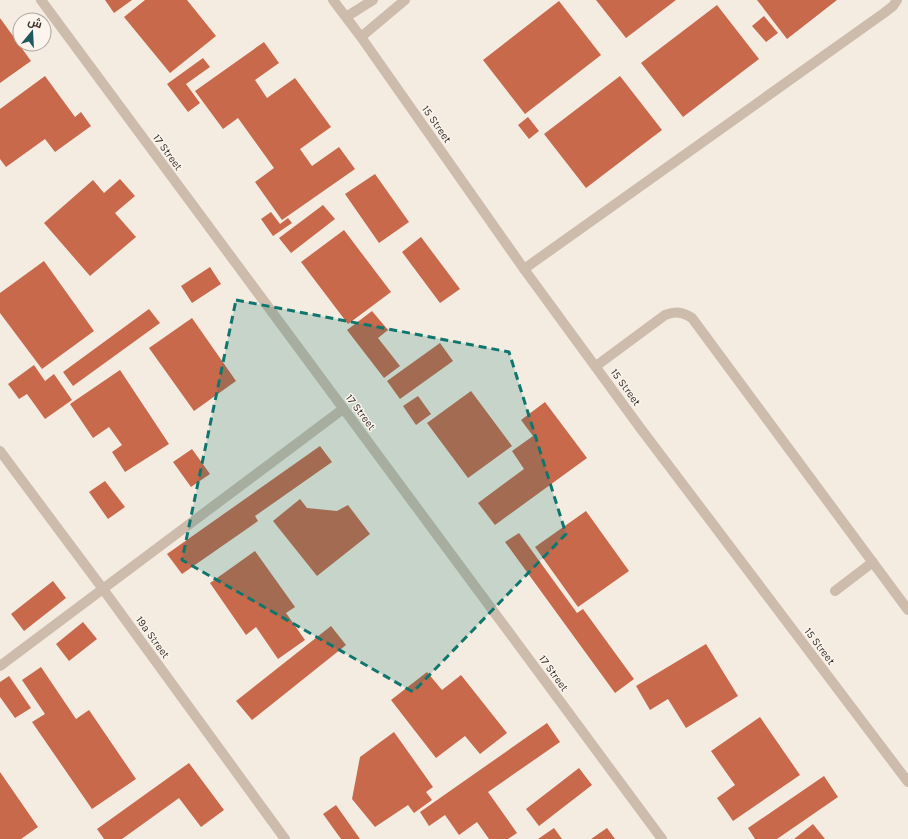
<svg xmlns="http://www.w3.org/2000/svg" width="908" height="839" font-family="Karla,Cairo,sans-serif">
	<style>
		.building { fill: #c8694b }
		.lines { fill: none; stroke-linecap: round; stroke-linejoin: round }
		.lane { stroke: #cdbbac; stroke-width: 10 }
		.street { stroke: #cdbbac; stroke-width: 10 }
		.marked { fill: #0f766e; fill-opacity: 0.2; stroke: #0f766e; stroke-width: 3; stroke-dasharray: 8 5; stroke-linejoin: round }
		.labels { text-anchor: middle; stroke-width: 3; stroke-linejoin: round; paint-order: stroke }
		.street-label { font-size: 11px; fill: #3b302b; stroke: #fbf5ee }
	</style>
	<rect width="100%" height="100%" fill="#f4ebe1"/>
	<path class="building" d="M 105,0 L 132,0 L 114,13 Z
		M 145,0 L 187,0 L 216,36 L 170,73 L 124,17 Z
		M 596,0 L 676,0 L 626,38 Z
		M 757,0 L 837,0 L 787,39 Z
		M 559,1 L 601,55 L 525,114 L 483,60 Z
		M 717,5 L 759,59 L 683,117 L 641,63 Z
		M 764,16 L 778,33 L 766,42 L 752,26 Z
		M 0,18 L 31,61 L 0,83 Z
		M 264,42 L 279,63 L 255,80 L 267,98 L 295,78 L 331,127 L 300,149 L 312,166 L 339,147 L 355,169 L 282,220 L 255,182 L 274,168 L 238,118 L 223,129 L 195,91 Z
		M 203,58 L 210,67 L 186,84 L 200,103 L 188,112 L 167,84 Z
		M 45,76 L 75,117 L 81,112 L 91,126 L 55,152 L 45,139 L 6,167 L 0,159 L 0,109 Z
		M 620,76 L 662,130 L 586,188 L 544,134 Z
		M 528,117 L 539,131 L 529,139 L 518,125 Z
		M 375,174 L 409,222 L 379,243 L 345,194 Z
		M 120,179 L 135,196 L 115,213 L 136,237 L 90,276 L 44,223 L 93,180 L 104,193 Z
		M 323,205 L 335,219 L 291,253 L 279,238 Z
		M 271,212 L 280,224 L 288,218 L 292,223 L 273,236 L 261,219 Z
		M 344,230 L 391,292 L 348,324 L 301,262 Z
		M 421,237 L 460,289 L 440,303 L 402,252 Z
		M 44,261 L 94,331 L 42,369 L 0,313 L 0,293 Z
		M 210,267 L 221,284 L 192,303 L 181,286 Z
		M 149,309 L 160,323 L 73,386 L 63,372 Z
		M 372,311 L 388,330 L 378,338 L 400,366 L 384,378 L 347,330 Z
		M 192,318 L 236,381 L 194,411 L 149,348 Z
		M 440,343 L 453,361 L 400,399 L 387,381 Z
		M 34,365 L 45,381 L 54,374 L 72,400 L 45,419 L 27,394 L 19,399 L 8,384 Z
		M 120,370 L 169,444 L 125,472 L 112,452 L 122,445 L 109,427 L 93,438 L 70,404 Z
		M 471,391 L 512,446 L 468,478 L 427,423 Z
		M 418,396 L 431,414 L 416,425 L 403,406 Z
		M 545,402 L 587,458 L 495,525 L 478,503 L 524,469 L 512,451 L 533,436 L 521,420 Z
		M 320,446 L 332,462 L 255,516 L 258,521 L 182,574 L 167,554 Z
		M 192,449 L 210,474 L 191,487 L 173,462 Z
		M 105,481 L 125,507 L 108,519 L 89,492 Z
		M 300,499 L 307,508 L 337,511 L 348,505 L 370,534 L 317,576 L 273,521 Z
		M 586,511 L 629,571 L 578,607 L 535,547 Z
		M 519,533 L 577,613 L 583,609 L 634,679 L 615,693 L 505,542 Z
		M 255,551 L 295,607 L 286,613 L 305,640 L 278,659 L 256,627 L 246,635 L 210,583 Z
		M 53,581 L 66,598 L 24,631 L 11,614 Z
		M 83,622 L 97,639 L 69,661 L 56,644 Z
		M 331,626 L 346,645 L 252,720 L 236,701 Z
		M 706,644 L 738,696 L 686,728 L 668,699 L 650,710 L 636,686 Z
		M 41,667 L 76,719 L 89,710 L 136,779 L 92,809 L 32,722 L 45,714 L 22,680 Z
		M 427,672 L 442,690 L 461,675 L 507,733 L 480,754 L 465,736 L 436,758 L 391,700 Z
		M 9,676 L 31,708 L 15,718 L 0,697 L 0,682 Z
		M 760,717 L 800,775 L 733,821 L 717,798 L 735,785 L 711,751 Z
		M 547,723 L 560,742 L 488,792 L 517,833 L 508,839 L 489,839 L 477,822 L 459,835 L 445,815 L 429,826 L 420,812 Z
		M 394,732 L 433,787 L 426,792 L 432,800 L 414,813 L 408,805 L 375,827 L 352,799 L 360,757 Z
		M 189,763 L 224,810 L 201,827 L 179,798 L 122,839 L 104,839 L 97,829 Z
		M 579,768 L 592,785 L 539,826 L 526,809 Z
		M 0,772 L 38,827 L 21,839 L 0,839 Z
		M 824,776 L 838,797 L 777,839 L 755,839 L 748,828 Z
		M 336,805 L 360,839 L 341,839 L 323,814 Z
		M 813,824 L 825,839 L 794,839 Z
		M 554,828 L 562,839 L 538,839 Z
		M 607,828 L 615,839 L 591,839 Z"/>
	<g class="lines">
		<path class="lane" d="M 524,269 L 884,13 L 893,6 L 897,0
			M 596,366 L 665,315 C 676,311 683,312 692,318 L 908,610
			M 835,591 L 873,562
			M 0,666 L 343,409"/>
		<path class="street" d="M 41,0 L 662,839
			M 333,0 L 361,37 L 524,269 L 641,429 L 908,782
			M 346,17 L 373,0
			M 361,37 L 405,0
			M 0,451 L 103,589 L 285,839"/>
	</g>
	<path class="marked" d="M 236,300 L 509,352 L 566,534 L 413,692 L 182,560 Z"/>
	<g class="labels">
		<g class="street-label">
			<text transform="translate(437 124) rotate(55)" y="4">15 Street</text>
			<text transform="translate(168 152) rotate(54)" y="4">17 Street</text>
			<text transform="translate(626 387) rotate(54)" y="4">15 Street</text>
			<text transform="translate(361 412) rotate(53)" y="4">17 Street</text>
			<text transform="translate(153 637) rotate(54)" y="4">19a Street</text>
			<text transform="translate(820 646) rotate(53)" y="4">15 Street</text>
			<text transform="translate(554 673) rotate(54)" y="4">17 Street</text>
		</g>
	</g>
	<g transform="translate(32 32) rotate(18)"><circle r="19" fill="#fbf5ee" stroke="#aea6a0"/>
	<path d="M0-3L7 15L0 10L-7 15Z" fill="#1f5a5e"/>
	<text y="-6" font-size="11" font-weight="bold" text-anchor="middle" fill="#3b302b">ش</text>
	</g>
</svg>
